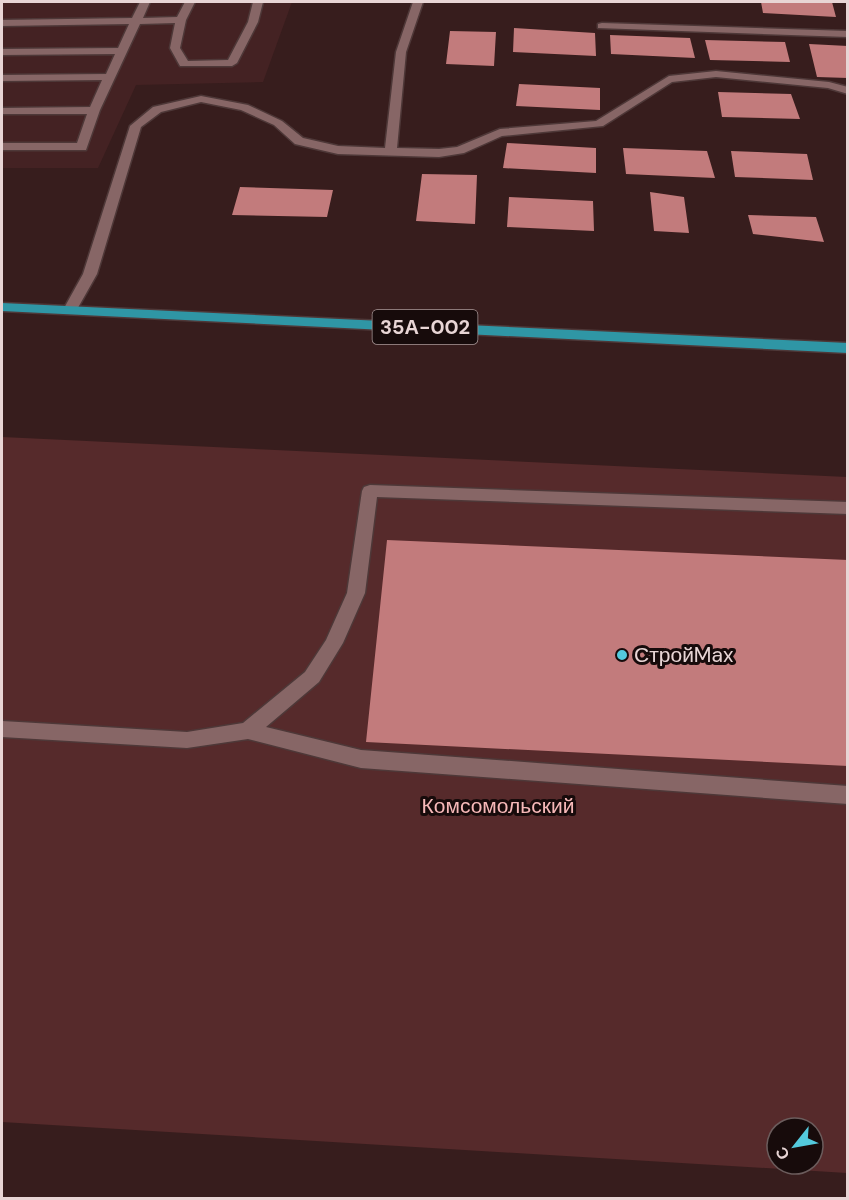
<svg xmlns="http://www.w3.org/2000/svg" width="849" height="1200" font-family="'DM Sans',sans-serif">
	<style>
		.built { fill: #442223 }
		.green { fill: #562a2b; fill-rule: evenodd }
		.building { fill: #c27b7c }
		.lines { fill: none; stroke-linecap: round; stroke-linejoin: round }
		.lane-casing { stroke: #4e3838; stroke-width: 3 }
		.street-casing { stroke: #4e3838; stroke-width: 3 }
		.highway-casing { stroke: #4e3838; stroke-width: 3 }
		.lane { fill: #876666; fill-rule: evenodd }
		.street { fill: #876666; fill-rule: evenodd }
		.highway { fill: #2f96a5; fill-rule: evenodd }
		.poi-dot { fill: #54cadd; stroke: #170b0b; stroke-width: 2 }
		.labels { text-anchor: middle; stroke-width: 6; stroke-linejoin: round; paint-order: stroke }
		.shield { fill: #170b0b; stroke: #a99898; stroke-width: 1.5 }
		.shield-label { font-size: 20px; font-weight: bold; fill: #e8d5d5 }
		.poi-label { font-size: 21px; fill: #e8d5d5; stroke: #170b0b; text-anchor: start }
		.park-label { font-size: 21px; fill: #f6b8b8; stroke: #170b0b }
	</style>
	<rect width="100%" height="100%" fill="#371d1d"/>
	<path class="built" d="M 2,2 L 292,2 L 263,82 L 136,85 L 98,168 L 2,168 Z"/>
	<path class="green" d="M 2,437 L 847,477 L 847,1173 L 2,1122 ZM 777,1128 L 813,1128 L 813,1164 L 777,1164 Z"/>
	<path class="building" d="M 761,2 L 832,2 L 836,17 L 763,13 Z
		M 514,28 L 595,33 L 596,56 L 513,52 Z
		M 450,31 L 496,32 L 494,66 L 446,64 Z
		M 610,35 L 690,38 L 695,58 L 611,54 Z
		M 705,40 L 785,42 L 790,62 L 710,60 Z
		M 809,44 L 848,46 L 848,78 L 817,77 Z
		M 519,84 L 600,88 L 600,110 L 516,106 Z
		M 718,92 L 791,94 L 800,119 L 722,117 Z
		M 507,143 L 596,148 L 596,173 L 503,168 Z
		M 623,148 L 707,151 L 715,178 L 626,174 Z
		M 731,151 L 807,154 L 813,180 L 735,177 Z
		M 422,174 L 477,175 L 475,224 L 416,221 Z
		M 240,187 L 333,190 L 327,217 L 232,215 Z
		M 650,192 L 684,197 L 689,233 L 654,231 Z
		M 509,197 L 593,201 L 594,231 L 507,227 Z
		M 748,215 L 816,217 L 824,242 L 753,234 Z
		M 387,540 L 848,560 L 848,766 L 366,742 Z"/>
	<g class="lines">
		<defs>
			<path id="lane" d="M 140,2 L 150,2 L 143,18 L 177,17 L 185,2 L 195,2 L 186,20 L 180,48 L 188,61 L 228,60 L 248,22 L 253,2 L 263,2 L 258,22 L 237,63 L 232,66 L 180,66 L 170,48 L 175,23 L 140,24 L 100,110 L 86,150 L 2,150 L 2,143 L 77,143 L 87,114 L 2,114 L 2,108 L 90,107 L 102,80 L 2,81 L 2,75 L 106,74 L 115,54 L 2,55 L 2,49 L 118,48 L 129,24 L 2,26 L 2,20 L 132,18 Z
				M 370,485 L 848,502 L 848,514 L 377,497 L 365,593 L 343,643 L 319,682 L 266,727 L 361,750 L 848,786 L 848,804 L 361,768 L 248,739 L 187,748 L 2,737 L 2,721 L 187,732 L 243,723 L 305,672 L 326,640 L 347,593 L 362,491 L 364,487 Z"/>
			<path id="street" d="M 413,2 L 423,2 L 406,52 L 397,148 L 439,149 L 457,147 L 500,129 L 596,121 L 669,76 L 716,71 L 829,82 L 848,87 L 848,94 L 828,88 L 716,77 L 672,82 L 603,126 L 502,136 L 464,153 L 439,157 L 338,154 L 295,144 L 274,125 L 241,110 L 201,102 L 161,112 L 141,127 L 97,274 L 75,313 L 65,313 L 63,310 L 83,274 L 130,126 L 153,107 L 201,96 L 248,105 L 282,121 L 303,138 L 338,146 L 385,148 L 396,52 Z
				M 602,23 L 848,31 L 848,37 L 598,28 L 598,24 Z"/>
			<path id="highway" d="M 2,303 L 848,343 L 848,353 L 2,311 Z"/>
		</defs>
		<use href="#lane" class="lane-casing"/>
		<use href="#street" class="street-casing"/>
		<use href="#highway" class="highway-casing"/>
		<use href="#lane" class="lane"/>
		<use href="#street" class="street"/>
		<use href="#highway" class="highway"/>
	</g>
	<circle class="poi-dot" cx="622" cy="655" r="6"/>
	<g class="labels">
		<rect class="shield" x="372.5" y="310" width="105" height="34" rx="4.5"/>
		<g class="shield-label">
			<text x="425" y="334">35А-002</text>
		</g>
		<g class="poi-label">
			<text x="634" y="662">СтройMax</text>
		</g>
		<g class="park-label">
			<text x="498" y="813">Комсомольский</text>
		</g>
	</g>
	<rect width="849" height="1200" fill="none" stroke="#e8d5d5" stroke-width="6"/>
	<g transform="translate(795 1146) rotate(239)"><circle r="28" fill="#170b0b" stroke="#6b5c5c" stroke-width="1.5"/>
	<path d="M0-4.5L10 22L0 15L-10 22Z" fill="#54cadd"/>
	<text y="-9" font-size="16" font-weight="bold" text-anchor="middle" fill="#e8d5d5">С</text>
	</g>
</svg>
